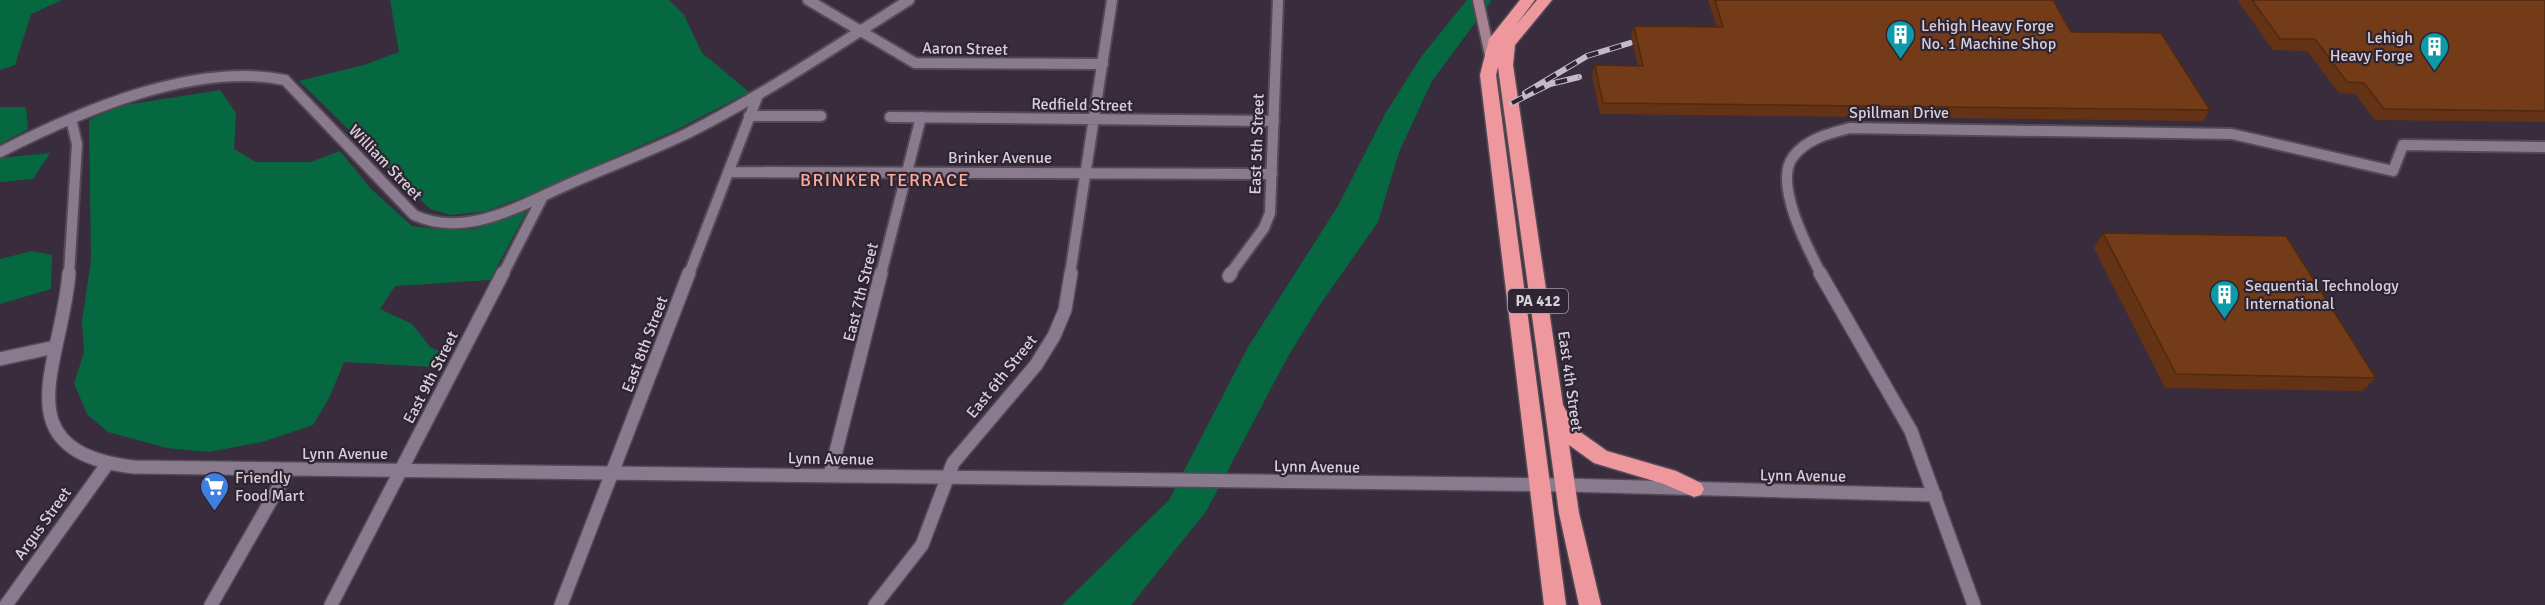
<svg xmlns="http://www.w3.org/2000/svg" width="2545" height="605" font-family="Signika,sans-serif">
	<style>
		.green { fill: #066841 }
		.lines { fill: none; stroke-linecap: round; stroke-linejoin: round }
		.street-far1-casing { stroke: #534a56; stroke-width: 14 }
		.street-casing { stroke: #534a56; stroke-width: 16 }
		.secondary-casing { stroke: #534a56; stroke-width: 14 }
		.highway-casing { stroke: #534a56; stroke-width: 3 }
		.street-far1 { stroke: #897b8d; stroke-width: 10 }
		.street { stroke: #897b8d; stroke-width: 13 }
		.secondary { stroke: #a78392; stroke-width: 10 }
		.highway { fill: #ee979d; fill-rule: evenodd }
		.rail-casing { stroke: #c2bac5; stroke-width: 6 }
		.rail { stroke: #2f2432; stroke-width: 4; stroke-dasharray: 12; stroke-linecap: butt }
		.wall { fill: #643315 }
		.building { fill: #743b18; stroke: #512911; stroke-width: 1.5 }
		.labels { text-anchor: middle; stroke-width: 4.5; stroke-linejoin: round; paint-order: stroke }
		.shield { fill: #2f2432; stroke: #a49ca7; stroke-width: 1.5 }
		.shield-label { font-size: 15px; font-weight: bold; fill: #d6cfd9 }
		.poi-label { font-size: 16px; fill: #d6cfd9; stroke: #2f2432; text-anchor: start }
		.street-label { font-size: 16px; fill: #d6cfd9; stroke: #2f2432 }
		.neighbourhood-label { font-size: 18px; letter-spacing: 1.5px; fill: #fcaa99; stroke: #2f2432 }
	</style>
	<rect width="100%" height="100%" fill="#392d3d"/>
	<path class="green" d="M 0,0 L 62,0 L 31,14 L 15,65 L 0,70 Z
		M 390,0 L 669,0 L 684,15 L 702,53 L 749,92 L 676,130 L 544,189 L 486,211 L 450,215 L 430,209 L 299,81 L 364,65 L 399,52 Z
		M 1467,0 L 1492,0 L 1432,81 L 1399,152 L 1378,222 L 1317,309 L 1287,358 L 1207,510 L 1131,605 L 1062,605 L 1169,500 L 1248,347 L 1338,206 L 1385,114 L 1421,57 Z
		M 220,90 L 236,113 L 234,149 L 256,162 L 311,162 L 340,151 L 371,189 L 412,226 L 445,230 L 474,229 L 529,207 L 490,280 L 395,286 L 380,309 L 412,324 L 431,348 L 442,352 L 432,367 L 344,362 L 330,396 L 313,425 L 262,442 L 208,452 L 167,448 L 108,432 L 87,414 L 74,383 L 84,353 L 82,321 L 91,260 L 89,120 L 119,106 Z
		M 0,107 L 26,107 L 28,129 L 0,144 Z
		M 50,153 L 33,179 L 0,182 L 0,158 Z
		M 32,251 L 52,255 L 51,289 L 0,304 L 0,259 Z"/>
	<g class="lines">
		<defs>
			<path id="street-far1" d="M 808,0 L 915,63 L 1103,64
				M 749,116 L 821,116
				M 890,117 L 1274,121
				M 0,152 C 79,112 194,61 285,80 L 414,215 C 466,239 521,205 569,184 C 608,167 648,152 686,134 C 764,95 836,46 909,0
				M 728,172 L 1272,174
				M 69,274 L 77,144 L 71,119
				M 503,274 L 543,196
				M 689,274 L 758,95
				M 881,274 L 921,117
				M 1070,274 L 1112,0
				M 1230,274 L 1264,228 L 1270,213 L 1278,0
				M 1821,274 C 1808,249 1773,183 1793,157 C 1806,139 1830,133 1850,128 L 2232,134 L 2393,171 L 2403,145 L 2545,147"/>
			<path id="street" d="M 69,273 C 62,364 0,451 134,467 L 1565,485 L 1935,495
				M 1820,273 L 1911,431 L 1974,605
				M 1229,276 L 1231,273
				M 0,359 L 55,347
				M 830,475 L 881,273
				M 6,605 L 108,463
				M 211,605 L 289,469
				M 331,605 L 503,273
				M 561,605 L 689,273
				M 875,605 L 922,545 L 953,463 L 1036,365 L 1054,336 L 1065,310 L 1071,273"/>
			<path id="secondary" d="M 1478,0 L 1491,60"/>
			<path id="highway" d="M 1520,0 L 1535,0 L 1516,25 L 1537,0 L 1552,0 L 1515,45 L 1513,65 L 1563,405 L 1576,429 L 1607,451 L 1676,471 L 1701,483 L 1704,489 L 1701,495 L 1694,497 L 1664,484 L 1594,463 L 1569,445 L 1579,513 L 1601,605 L 1579,605 L 1559,513 L 1498,67 L 1496,75 L 1566,605 L 1544,605 L 1480,75 L 1489,39 Z"/>
		</defs>
		<use href="#street-far1" class="street-far1-casing"/>
		<use href="#street" class="street-casing"/>
		<use href="#secondary" class="secondary-casing"/>
		<use href="#highway" class="highway-casing"/>
		<use href="#street-far1" class="street-far1"/>
		<use href="#street" class="street"/>
		<use href="#secondary" class="secondary"/>
		<use href="#highway" class="highway"/>
		<defs>
			<path id="rail" d="M 1525,93 L 1587,56 L 1630,43
				M 1512,103 L 1550,84 L 1579,77"/>
		</defs>
		<use href="#rail" class="rail-casing"/>
		<use href="#rail" class="rail"/>
	</g>
	<path class="wall" d="M 1708,0 L 2053,0 L 2071,32 L 2210,110 L 2203,121 L 1600,114 L 1592,76 L 1595,65 L 1638,66 L 1631,37 L 1634,26 L 1717,27 Z
		M 2237,0 L 2545,0 L 2545,122 L 2375,120 L 2355,94 L 2339,93 L 2307,51 L 2273,50 Z
		M 2103,233 L 2376,378 L 2362,391 L 2165,388 L 2094,248 Z"/>
	<path class="building" d="M 1715,0 L 2053,0 L 2071,32 L 2161,33 L 2210,110 L 1603,103 L 1595,65 L 1643,66 L 1634,26 L 1723,27 Z
		M 2252,0 L 2545,0 L 2545,111 L 2384,109 L 2364,83 L 2347,82 L 2315,39 L 2280,39 Z
		M 2103,233 L 2286,236 L 2376,378 L 2176,374 Z"/>
	<defs>
		<symbol id="building-pin" viewBox="-11 -11 22 30"><path d="M0 17L-7.5 6A9.5 9.5 0 1 1 7.5 6Z" fill="#0f9aa8" stroke="#2f2432"/><path d="M-4-6H4V6H1V3H-1V6H-4ZM-2.5-4.3h1.7v1.8h-1.7ZM.8-4.3h1.7v1.8H.8ZM-2.5-1h1.7V.8h-1.7ZM.8-1h1.7V.8H.8Z" fill="#fff"/></symbol>
		<symbol id="supermarket-pin" viewBox="-11 -11 22 30"><path d="M0 17L-7.5 6A9.5 9.5 0 1 1 7.5 6Z" fill="#3f7fe0" stroke="#2f2432"/><path d="M-6-5.5h2.5l.6 2H6L4.5 2H-2.5L-4.4-4H-6ZM-1.5 3.2a1.3 1.3 0 1 0 .1 0ZM3 3.2a1.3 1.3 0 1 0 .1 0Z" fill="#fff"/></symbol>
	</defs>
	<g fill-rule="evenodd">
		<use href="#building-pin" x="1884" y="18" width="33" height="45"/>
		<use href="#building-pin" x="2418" y="30" width="33" height="45"/>
		<use href="#building-pin" x="2208" y="278" width="33" height="45"/>
		<use href="#supermarket-pin" x="198" y="470" width="33" height="45"/>
	</g>
	<g class="labels">
		<rect class="shield" x="1508" y="289" width="60" height="24" rx="4.5"/>
		<g class="shield-label">
			<text x="1538" y="306">PA 412</text>
		</g>
		<g class="poi-label">
			<text x="1921" y="31">Lehigh Heavy Forge<tspan x="1921" dy="18">No. 1 Machine Shop</tspan></text>
			<text x="2413" y="43" text-anchor="end">Lehigh<tspan x="2413" dy="18">Heavy Forge</tspan></text>
			<text x="2245" y="291">Sequential Technology<tspan x="2245" dy="18">International</tspan></text>
			<text x="235" y="483">Friendly<tspan x="235" dy="18">Food Mart</tspan></text>
		</g>
		<g class="street-label">
			<text transform="translate(965 48) rotate(1)" y="6">Aaron Street</text>
			<text transform="translate(1082 104) rotate(1)" y="6">Redfield Street</text>
			<text x="1899" y="118">Spillman Drive</text>
			<text transform="translate(1256 144) rotate(-88)" y="6">East 5th Street</text>
			<text x="1000" y="163">Brinker Avenue</text>
			<text transform="translate(386 162) rotate(46)" y="6">William Street</text>
			<text transform="translate(860 292) rotate(-76)" y="6">East 7th Street</text>
			<text transform="translate(644 344) rotate(-69)" y="6">East 8th Street</text>
			<text transform="translate(1001 376) rotate(-51)" y="6">East 6th Street</text>
			<text transform="translate(430 377) rotate(-63)" y="6">East 9th Street</text>
			<text transform="translate(1571 381) rotate(82)" y="6">East 4th Street</text>
			<text x="345" y="459">Lynn Avenue</text>
			<text transform="translate(831 458) rotate(1)" y="6">Lynn Avenue</text>
			<text transform="translate(1317 466) rotate(1)" y="6">Lynn Avenue</text>
			<text transform="translate(1803 475) rotate(1)" y="6">Lynn Avenue</text>
			<text transform="translate(42 523) rotate(-54)" y="6">Argus Street</text>
		</g>
		<g class="neighbourhood-label">
			<text x="885" y="186">BRINKER TERRACE</text>
		</g>
	</g>
</svg>
